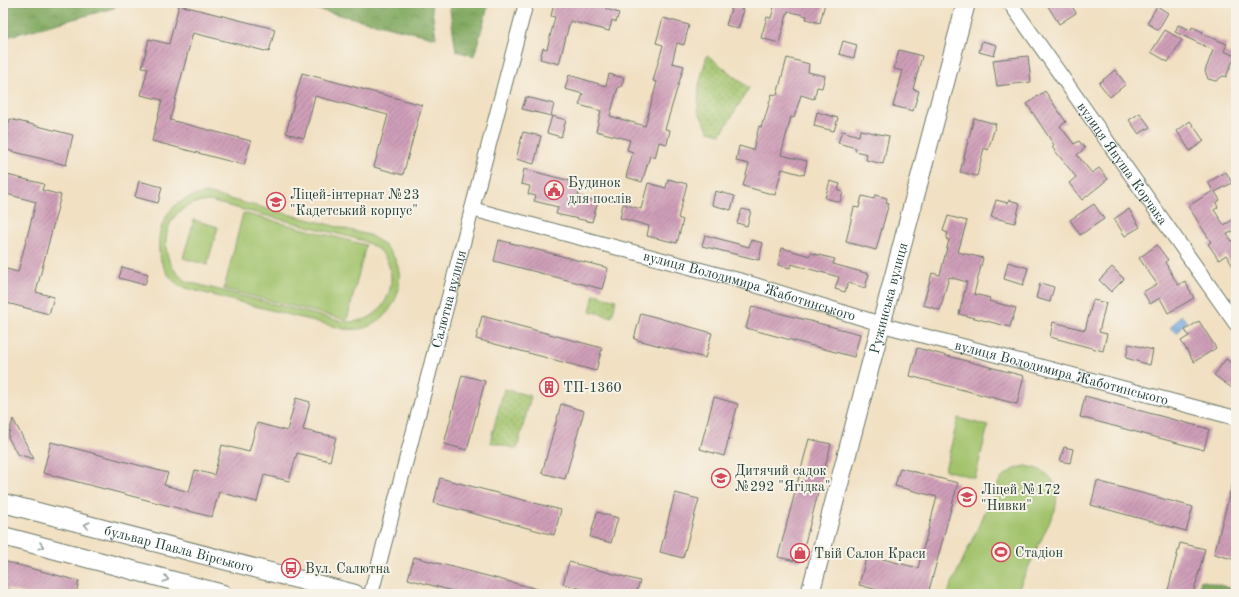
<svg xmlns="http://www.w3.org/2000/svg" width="1239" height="597" font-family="'Old Standard TT',serif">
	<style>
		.green { fill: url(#green-dots); stroke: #608050 }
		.forest { fill: url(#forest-crowns); stroke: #50734a }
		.pitch { fill: #a2c36c; stroke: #608050; fill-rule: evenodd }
		.water { fill: url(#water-ripples); stroke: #4a728a }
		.building { fill: url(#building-hatch) }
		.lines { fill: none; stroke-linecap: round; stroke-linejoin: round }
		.minor-casing { stroke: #687666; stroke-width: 16 }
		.tertiary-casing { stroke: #687666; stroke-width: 20 }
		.minor { stroke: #fff; stroke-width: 14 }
		.tertiary { stroke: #fff; stroke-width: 18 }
		.oneway { stroke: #8f9e9a }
		.labels { text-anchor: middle; stroke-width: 4; stroke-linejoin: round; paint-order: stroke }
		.street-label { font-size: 14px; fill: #1f3d34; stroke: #f7f3e8 }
		.poi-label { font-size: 14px; fill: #1f3d34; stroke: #f7f3e8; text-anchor: start }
	</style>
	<defs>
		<pattern id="green-dots" width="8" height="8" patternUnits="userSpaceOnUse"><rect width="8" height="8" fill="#a2c36c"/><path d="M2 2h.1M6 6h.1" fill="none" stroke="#83a05a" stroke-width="1.8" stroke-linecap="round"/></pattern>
		<pattern id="forest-crowns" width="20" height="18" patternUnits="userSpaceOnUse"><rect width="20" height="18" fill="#81a960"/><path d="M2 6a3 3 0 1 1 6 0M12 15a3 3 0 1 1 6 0" fill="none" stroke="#698b50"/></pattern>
		<pattern id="water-ripples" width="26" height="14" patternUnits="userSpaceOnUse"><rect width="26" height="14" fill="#75a8e1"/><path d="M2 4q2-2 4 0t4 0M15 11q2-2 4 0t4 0" fill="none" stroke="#5f8ab7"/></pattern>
		<pattern id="building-hatch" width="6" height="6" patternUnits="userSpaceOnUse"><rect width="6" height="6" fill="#cf9eb8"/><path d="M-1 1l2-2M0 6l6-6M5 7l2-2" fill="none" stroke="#a78296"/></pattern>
	</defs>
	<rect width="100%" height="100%" fill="#f7f3e8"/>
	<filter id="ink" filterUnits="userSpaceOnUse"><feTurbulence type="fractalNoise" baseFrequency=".025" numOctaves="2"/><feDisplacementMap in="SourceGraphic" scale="8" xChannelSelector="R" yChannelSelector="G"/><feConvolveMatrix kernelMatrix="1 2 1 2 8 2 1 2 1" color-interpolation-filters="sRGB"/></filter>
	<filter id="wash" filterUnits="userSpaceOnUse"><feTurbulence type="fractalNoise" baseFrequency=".012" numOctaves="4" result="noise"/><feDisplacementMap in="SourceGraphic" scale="16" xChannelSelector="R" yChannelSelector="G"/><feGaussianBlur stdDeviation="0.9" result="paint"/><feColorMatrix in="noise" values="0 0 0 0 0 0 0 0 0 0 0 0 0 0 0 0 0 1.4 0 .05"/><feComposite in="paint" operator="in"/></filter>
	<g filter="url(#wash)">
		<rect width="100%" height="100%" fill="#f1e0c2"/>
		<path class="green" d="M 707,55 L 749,88 L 721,134 L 709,131 L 698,111 L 699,85 Z
			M 594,294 L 616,300 L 612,317 L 590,311 Z
			M 504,389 L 531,396 L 517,449 L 490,442 Z"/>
		<path class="forest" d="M 3,3 L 117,3 L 114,8 L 3,38 Z
			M 312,3 L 431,3 L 436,38 L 311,8 Z
			M 449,3 L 489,3 L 474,56 L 456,51 Z
			M 1201,580 L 1230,588 L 1229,594 L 1197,594 Z"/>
		<path class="pitch" d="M 206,193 L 369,235 C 378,240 386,245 392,254 C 411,282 392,323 360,329 C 355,330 349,329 344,329 L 181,287 C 178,284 173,281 170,277 C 152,256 156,221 177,204 C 186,198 195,195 206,193 ZM 209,201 L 361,240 C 370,244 378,248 384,256 C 398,276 390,307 368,318 C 359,322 350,322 340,321 L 188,282 C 184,279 179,276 176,272 C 161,253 162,223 183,209 C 191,203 200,202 209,201 Z
			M 243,213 L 366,245 L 347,320 L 224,289 Z
			M 194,220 L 218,227 L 207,265 L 183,258 Z
			M 958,418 L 988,426 L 975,478 L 945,470 Z
			M 1026,466 C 1051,470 1061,485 1055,510 L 1016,594 L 947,594 L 1000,480 C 1008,472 1015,468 1026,466 Z"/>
		<path class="water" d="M 1181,315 L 1186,321 L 1177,333 L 1170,328 Z"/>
		<g id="blocks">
			<path class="building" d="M 554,3 L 576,3 L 593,7 L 594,3 L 608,3 L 606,9 L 619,13 L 616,22 L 612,20 L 609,31 L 570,21 L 559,64 L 540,59 L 543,48 L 547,49 L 555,17 L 551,16 Z
				M 772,3 L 825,3 L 820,23 L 806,19 L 807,16 L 788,11 L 779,43 L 761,38 L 767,17 L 771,18 L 774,7 L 771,6 Z
				M 1046,3 L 1070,3 L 1076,13 L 1059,24 Z
				M 179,5 L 275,29 L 269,52 L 193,33 L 170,120 L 251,141 L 244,165 L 152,141 L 162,100 L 141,95 L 148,68 L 142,67 L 149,39 L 169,44 Z
				M 732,6 L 744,10 L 738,29 L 726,25 Z
				M 1157,6 L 1168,13 L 1158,30 L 1147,23 Z
				M 663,18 L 689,25 L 684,45 L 677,43 L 672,63 L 684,66 L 665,129 L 670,130 L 667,144 L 659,142 L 655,158 L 650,156 L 642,182 L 626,177 L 633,152 L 627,150 L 630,140 L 596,131 L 601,111 L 579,105 L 583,94 L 565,89 L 569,75 L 606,86 L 609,74 L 624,78 L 621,87 L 618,87 L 610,116 L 645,126 L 657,82 L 653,81 L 663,45 L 656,43 Z
				M 1178,25 L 1191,30 L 1192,27 L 1203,32 L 1202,34 L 1227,44 L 1224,51 L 1235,56 L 1226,77 L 1223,76 L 1216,81 L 1208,79 L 1205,71 L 1213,50 L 1175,32 Z
				M 1165,30 L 1182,40 L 1168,62 L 1151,52 Z
				M 843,41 L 857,45 L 854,58 L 839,54 Z
				M 982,41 L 997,45 L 994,56 L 979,52 Z
				M 899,50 L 922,56 L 913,89 L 919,91 L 913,111 L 893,106 L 903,71 L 894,69 Z
				M 1028,56 L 1031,82 L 997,86 L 993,60 Z
				M 787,58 L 809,64 L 808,72 L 825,76 L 822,88 L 817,87 L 814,99 L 801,95 L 794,118 L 791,117 L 781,155 L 807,161 L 804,175 L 782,169 L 775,195 L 743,186 L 749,164 L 736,161 L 739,146 L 753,150 L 759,126 L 761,127 L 763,121 L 764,121 L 772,94 L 777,95 Z
				M 1115,70 L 1126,84 L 1110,97 L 1099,83 Z
				M 302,73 L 422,105 L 403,175 L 374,167 L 388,115 L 315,96 L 304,138 L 286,133 Z
				M 1045,91 L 1066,122 L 1060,126 L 1074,144 L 1079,141 L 1085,148 L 1077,155 L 1092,173 L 1099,168 L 1108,179 L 1082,200 L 1069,183 L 1076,177 L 1052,147 L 1054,145 L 1027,104 Z
				M 526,97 L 554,104 L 551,116 L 522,109 Z
				M 817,112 L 838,118 L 834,131 L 814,126 Z
				M 1140,113 L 1150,127 L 1139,134 L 1129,120 Z
				M 552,116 L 566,120 L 561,137 L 547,133 Z
				M 974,118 L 996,124 L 988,150 L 984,148 L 977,176 L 960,172 Z
				M 10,119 L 73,135 L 66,165 L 3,149 Z
				M 1190,121 L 1204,141 L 1190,151 L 1177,131 Z
				M 860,130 L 889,136 L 883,164 L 866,160 L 867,154 L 855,151 L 856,148 L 838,143 L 842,131 L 859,136 Z
				M 523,132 L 541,136 L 534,164 L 516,159 Z
				M 524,169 L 582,184 L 578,196 L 598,201 L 592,222 L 556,214 L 558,207 L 534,201 L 536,196 L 528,194 L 530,186 L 521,184 Z
				M 1226,172 L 1232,183 L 1215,192 L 1220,200 L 1216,203 L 1218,207 L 1214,210 L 1224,225 L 1236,218 L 1236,230 L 1227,234 L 1236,247 L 1236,271 L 1226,255 L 1219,260 L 1208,244 L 1211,242 L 1188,206 L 1213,191 L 1208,182 Z
				M 3,174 L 44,184 L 42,190 L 61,195 L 36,292 L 54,297 L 49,314 L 3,302 L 3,268 L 18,272 L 36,202 L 3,193 Z
				M 668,179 L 687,184 L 678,218 L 683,220 L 677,243 L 647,236 L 649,226 L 620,218 L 623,204 L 641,209 L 648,183 L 666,188 Z
				M 139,181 L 162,187 L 158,203 L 135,197 Z
				M 830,181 L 840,184 L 838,190 L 843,192 L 840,202 L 825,198 Z
				M 715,191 L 735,196 L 731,210 L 712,205 Z
				M 875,195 L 887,198 L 886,202 L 889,203 L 876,250 L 846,242 L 854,207 L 859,208 L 862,196 L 874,199 Z
				M 996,200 L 1008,203 L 1009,200 L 1020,203 L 1015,223 L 991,217 Z
				M 1094,204 L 1104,219 L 1080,235 L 1070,220 Z
				M 742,209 L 751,211 L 747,226 L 737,223 Z
				M 1129,209 L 1140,227 L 1125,236 L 1114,219 Z
				M 948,216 L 967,221 L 958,252 L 983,258 L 974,294 L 990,298 L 989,301 L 1016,308 L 1010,327 L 959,314 L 967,282 L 949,277 L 940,310 L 923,305 L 932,273 L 940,275 L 949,240 L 946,239 L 948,233 L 943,231 Z
				M 705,235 L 749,247 L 751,240 L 763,243 L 759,260 L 702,246 Z
				M 499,240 L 608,268 L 602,289 L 494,261 Z
				M 1157,245 L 1168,260 L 1165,262 L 1178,285 L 1185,281 L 1194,298 L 1168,313 L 1160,298 L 1150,304 L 1143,292 L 1157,284 L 1139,258 Z
				M 782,248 L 810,256 L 811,253 L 835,259 L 833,264 L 869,274 L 865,288 L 848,283 L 845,292 L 835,289 L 839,277 L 791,264 L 790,268 L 778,265 Z
				M 1008,262 L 1028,268 L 1023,285 L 1004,279 Z
				M 122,267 L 148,274 L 145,285 L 119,278 Z
				M 1112,267 L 1124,279 L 1111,292 L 1099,280 Z
				M 1040,283 L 1054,287 L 1050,302 L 1036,298 Z
				M 1093,300 L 1106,303 L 1099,332 L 1107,334 L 1103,351 L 1050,337 L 1053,322 L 1085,330 Z
				M 752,306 L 860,334 L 854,357 L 746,328 Z
				M 641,313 L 712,333 L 705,358 L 634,339 Z
				M 482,316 L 602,348 L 596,371 L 476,339 Z
				M 1199,321 L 1216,348 L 1194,362 L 1181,341 L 1189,336 L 1185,330 Z
				M 1129,344 L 1153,350 L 1150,365 L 1126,358 Z
				M 917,348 L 1024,376 L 1017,404 L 910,376 Z
				M 1226,359 L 1236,366 L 1236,391 L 1214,375 Z
				M 462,375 L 485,381 L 467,450 L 444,444 Z
				M 1085,396 L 1209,429 L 1204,450 L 1080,417 Z
				M 714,397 L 738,404 L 724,456 L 700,449 Z
				M 296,398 L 310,402 L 303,430 L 336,437 L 330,461 L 297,453 L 289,481 L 264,475 L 257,502 L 219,492 L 212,517 L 43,473 L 51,442 L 168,473 L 164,485 L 189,492 L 195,470 L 214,475 L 222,445 L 249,452 L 257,423 L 287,431 Z
				M 561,404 L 584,411 L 565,479 L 542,473 Z
				M 13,419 L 34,459 L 17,454 L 8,437 Z
				M 809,439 L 831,444 L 800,562 L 778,557 Z
				M 1064,447 L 1073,449 L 1070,463 L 1060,461 Z
				M 900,468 L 958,483 L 928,594 L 892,594 L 859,585 L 867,555 L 918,568 L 937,497 L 895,486 Z
				M 440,478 L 561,510 L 554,535 L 434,503 Z
				M 1097,481 L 1193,507 L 1186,531 L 1091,505 Z
				M 1233,481 L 1236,481 L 1236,560 L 1214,554 Z
				M 675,493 L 699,499 L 683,558 L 660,552 Z
				M 597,512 L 618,518 L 611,543 L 590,537 Z
				M 1180,543 L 1205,549 L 1193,594 L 1167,594 Z
				M 414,557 L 545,591 L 545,594 L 464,594 L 408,579 Z
				M 3,561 L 79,581 L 76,594 L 27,594 L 3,588 Z
				M 569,562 L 640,581 L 636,594 L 602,594 L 563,584 Z"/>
		</g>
	</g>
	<g filter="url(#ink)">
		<use href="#blocks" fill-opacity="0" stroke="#687666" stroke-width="1"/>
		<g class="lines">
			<defs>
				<g id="minor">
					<path id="s1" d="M 1010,3 L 1236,324"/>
					<path id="s2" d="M 472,209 L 742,281 L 894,328 L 1236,418"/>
					<path id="s3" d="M 371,594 L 526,3"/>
				</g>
				<g id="tertiary">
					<path id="s4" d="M 3,503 L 355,594"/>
					<path d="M 3,536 L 223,594"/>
					<path id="s5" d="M 810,594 L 966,3"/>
				</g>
			</defs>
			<use href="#minor" class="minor-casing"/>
			<use href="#tertiary" class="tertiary-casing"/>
			<use href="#minor" class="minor"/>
			<use href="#tertiary" class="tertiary"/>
		</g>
		<defs><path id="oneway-chevron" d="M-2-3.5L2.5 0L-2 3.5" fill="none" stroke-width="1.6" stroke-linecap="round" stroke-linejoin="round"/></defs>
		<g class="oneway">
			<use href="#oneway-chevron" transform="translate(87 525) rotate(-166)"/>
			<use href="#oneway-chevron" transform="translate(41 546) rotate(15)"/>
			<use href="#oneway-chevron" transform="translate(166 579) rotate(15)"/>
		</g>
	</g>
	<defs>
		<symbol id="civic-ring" viewBox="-11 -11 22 22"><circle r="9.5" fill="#f7f3e8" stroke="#d1495b" stroke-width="1.5"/><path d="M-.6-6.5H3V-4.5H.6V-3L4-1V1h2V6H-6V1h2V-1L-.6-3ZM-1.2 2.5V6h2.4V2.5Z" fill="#d1495b"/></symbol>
		<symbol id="school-ring" viewBox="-11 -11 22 22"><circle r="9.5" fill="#f7f3e8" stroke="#d1495b" stroke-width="1.5"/><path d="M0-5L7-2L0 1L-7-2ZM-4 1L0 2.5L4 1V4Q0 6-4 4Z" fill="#d1495b"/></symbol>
		<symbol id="building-ring" viewBox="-11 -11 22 22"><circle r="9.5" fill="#f7f3e8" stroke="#d1495b" stroke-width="1.5"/><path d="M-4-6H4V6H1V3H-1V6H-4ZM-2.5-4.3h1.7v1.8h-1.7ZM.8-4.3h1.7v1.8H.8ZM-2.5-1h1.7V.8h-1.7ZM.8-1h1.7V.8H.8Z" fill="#d1495b"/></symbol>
		<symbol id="stadium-ring" viewBox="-11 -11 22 22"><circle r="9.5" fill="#f7f3e8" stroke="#d1495b" stroke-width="1.5"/><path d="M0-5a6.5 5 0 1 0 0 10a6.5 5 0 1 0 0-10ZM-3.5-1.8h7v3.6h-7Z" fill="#d1495b"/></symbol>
		<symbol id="shop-ring" viewBox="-11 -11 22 22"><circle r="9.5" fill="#f7f3e8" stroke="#d1495b" stroke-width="1.5"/><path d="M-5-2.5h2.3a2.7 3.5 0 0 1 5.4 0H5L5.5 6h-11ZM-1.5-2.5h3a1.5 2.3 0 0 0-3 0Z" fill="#d1495b"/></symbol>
		<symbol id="bus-ring" viewBox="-11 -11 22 22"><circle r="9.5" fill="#f7f3e8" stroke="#d1495b" stroke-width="1.5"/><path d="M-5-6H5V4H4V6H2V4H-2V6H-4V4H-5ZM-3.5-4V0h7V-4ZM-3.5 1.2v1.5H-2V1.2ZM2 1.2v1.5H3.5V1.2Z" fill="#d1495b"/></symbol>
	</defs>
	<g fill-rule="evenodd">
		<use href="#civic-ring" x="543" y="179" width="22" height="22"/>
		<use href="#school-ring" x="265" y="191" width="22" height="22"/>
		<use href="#building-ring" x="538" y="376" width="22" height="22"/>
		<use href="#school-ring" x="710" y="467" width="22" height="22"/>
		<use href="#school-ring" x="956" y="486" width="22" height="22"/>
		<use href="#stadium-ring" x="990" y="541" width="22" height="22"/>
		<use href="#shop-ring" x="789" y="542" width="22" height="22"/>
		<use href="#bus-ring" x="280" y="557" width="22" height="22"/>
	</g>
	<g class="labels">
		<g class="street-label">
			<text dy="5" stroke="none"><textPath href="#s1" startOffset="196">вулиця Януша Корчака</textPath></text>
			<text dy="5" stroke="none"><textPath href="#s2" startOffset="288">вулиця Володимира Жаботинського</textPath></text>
			<text dy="5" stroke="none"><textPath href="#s5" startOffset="306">Ружинська вулиця</textPath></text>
			<text dy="5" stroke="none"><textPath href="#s3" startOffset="305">Салютна вулиця</textPath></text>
			<text dy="5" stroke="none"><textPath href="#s2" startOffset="612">вулиця Володимира Жаботинського</textPath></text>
			<text dy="5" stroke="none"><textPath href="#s4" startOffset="182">бульвар Павла Вірського</textPath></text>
		</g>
		<g class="poi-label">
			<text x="568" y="187">Будинок<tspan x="568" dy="16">для послів</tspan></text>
			<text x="290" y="199">Ліцей-інтернат №23<tspan x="290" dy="16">"Кадетський корпус"</tspan></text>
			<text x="563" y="392">ТП-1360</text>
			<text x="735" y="475">Дитячий садок<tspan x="735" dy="16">№292 "Ягідка"</tspan></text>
			<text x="981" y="494">Ліцей №172<tspan x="981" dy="16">"Нивки"</tspan></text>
			<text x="1015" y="557">Стадіон</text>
			<text x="814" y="558">Твій Салон Краси</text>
			<text x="305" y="573">Вул. Салютна</text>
		</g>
	</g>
	<rect width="1239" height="597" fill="none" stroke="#f7f3e8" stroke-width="16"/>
</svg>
